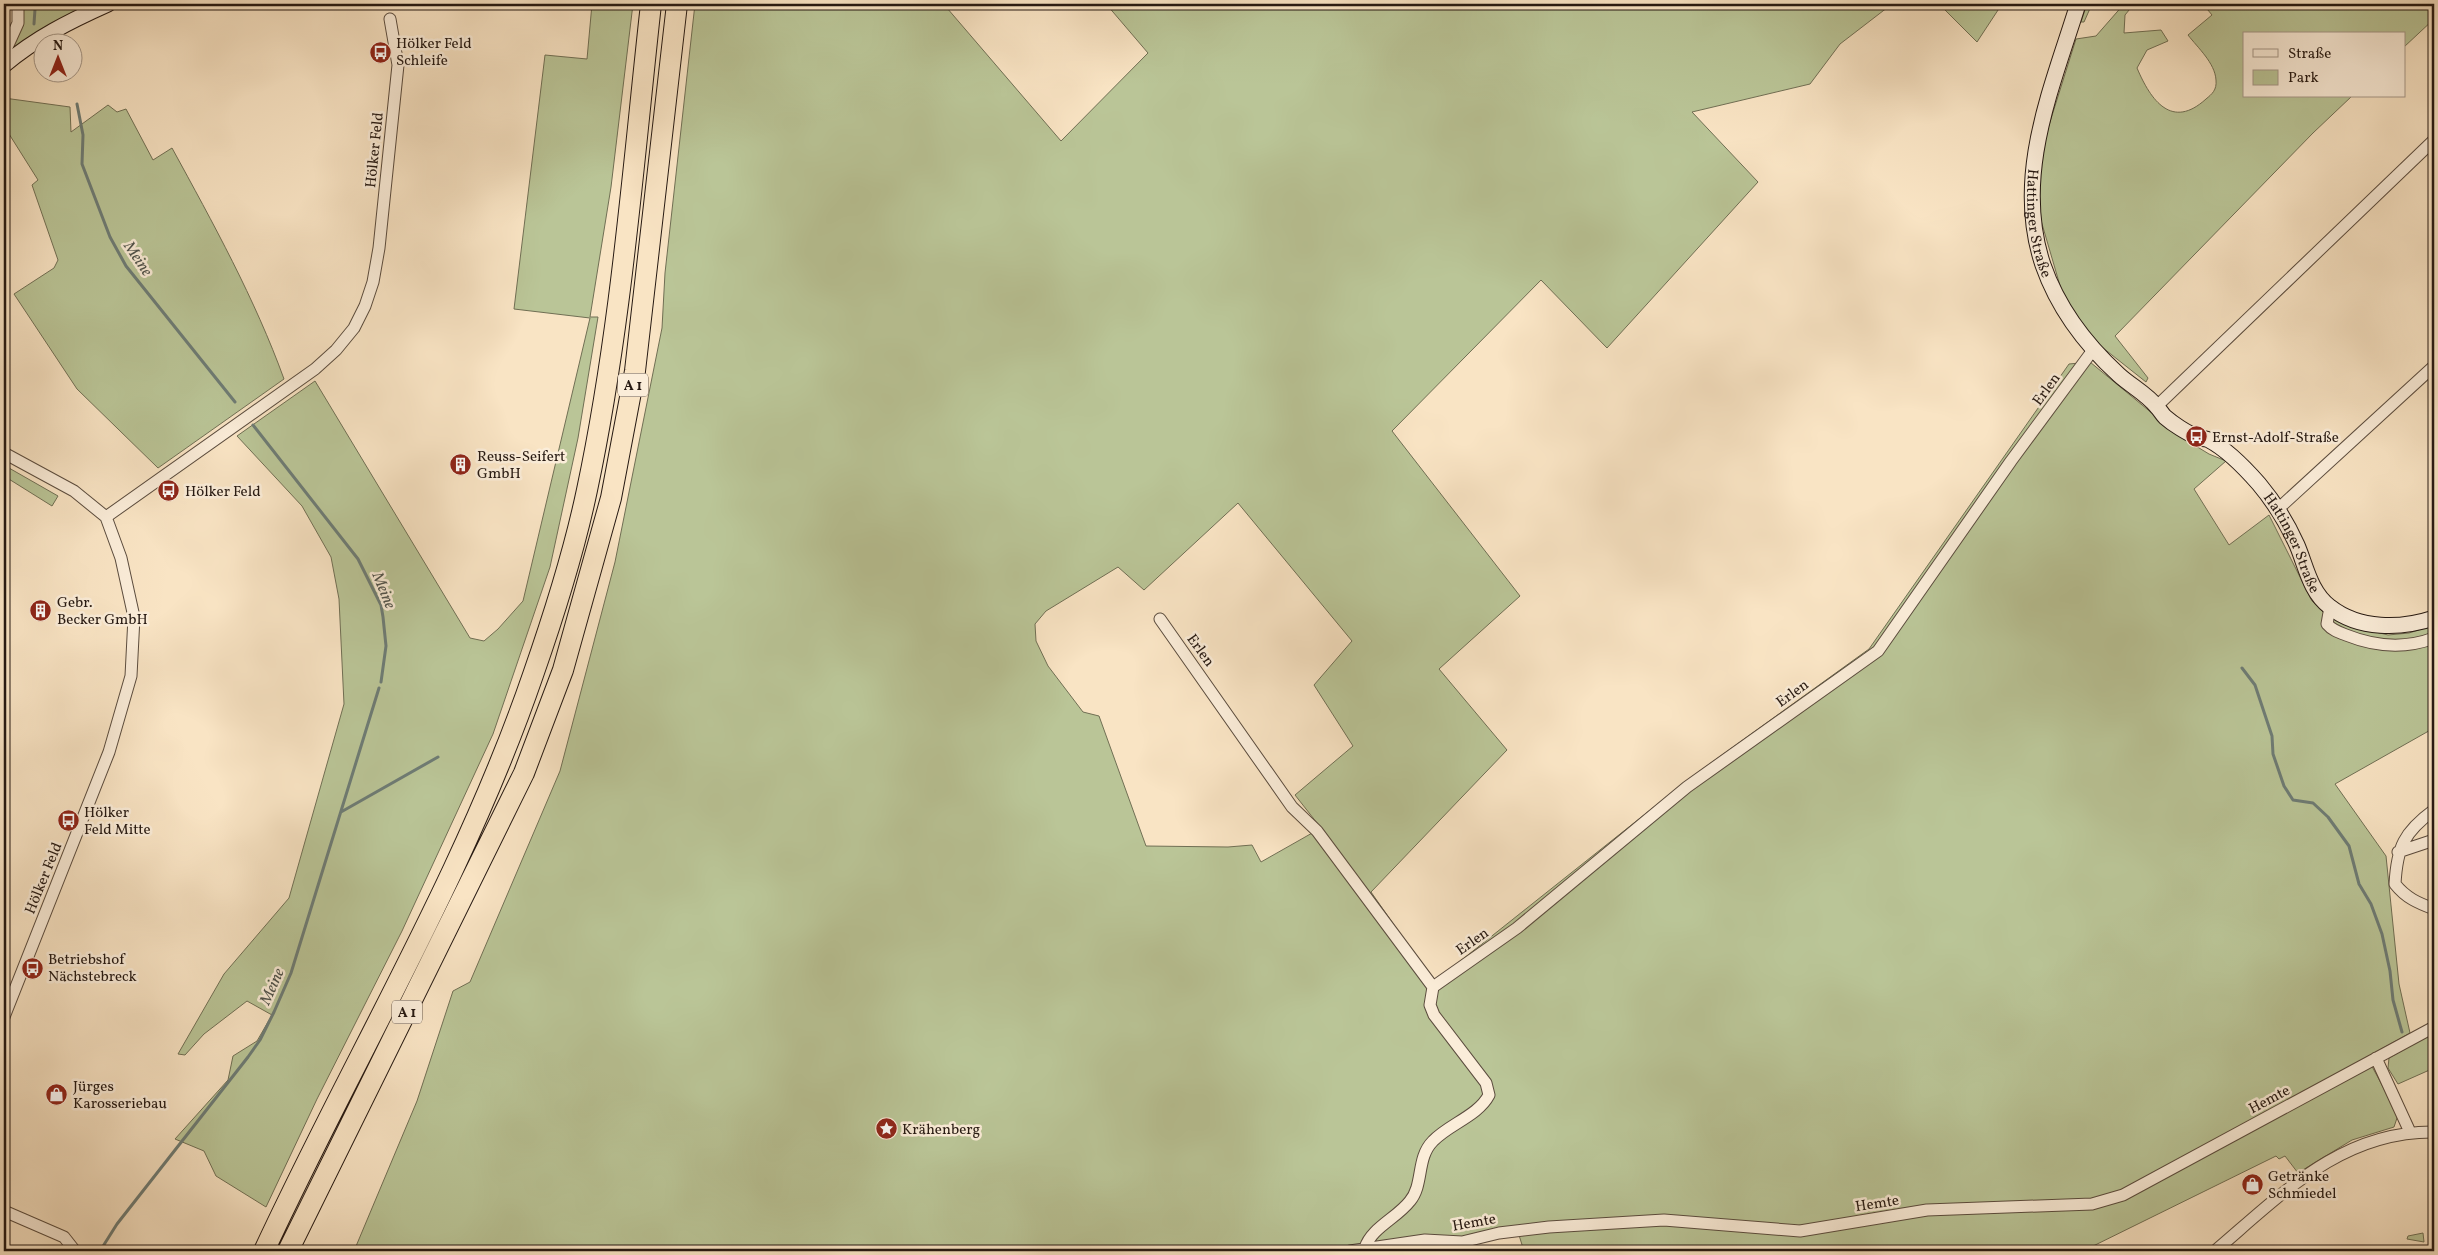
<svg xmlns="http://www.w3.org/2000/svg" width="2438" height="1255" font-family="Vollkorn,serif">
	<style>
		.green { fill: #bac597; stroke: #706f54; fill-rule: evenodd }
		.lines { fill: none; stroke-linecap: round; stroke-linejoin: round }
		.stream { stroke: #6e7c75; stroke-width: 3 }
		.minor-casing { stroke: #5b4c3e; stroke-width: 13 }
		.secondary-casing { stroke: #261912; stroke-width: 17 }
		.motorway-casing { stroke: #261912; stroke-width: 22 }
		.minor { stroke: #fbedd9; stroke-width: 11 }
		.secondary { stroke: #fbedd9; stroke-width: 15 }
		.motorway { stroke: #f9e4c4; stroke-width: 20 }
		.labels { text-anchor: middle; stroke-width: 5; stroke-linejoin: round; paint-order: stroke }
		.shield { fill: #fbedd9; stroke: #66594e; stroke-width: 1 }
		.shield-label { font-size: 14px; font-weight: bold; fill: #261912 }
		.poi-label { font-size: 15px; fill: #261912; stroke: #fbedd9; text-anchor: start }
		.street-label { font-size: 15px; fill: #261912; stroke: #fbedd9 }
		.water-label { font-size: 16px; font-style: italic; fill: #50534c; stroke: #fbedd9 }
	</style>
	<rect width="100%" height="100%" fill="#f9e4c4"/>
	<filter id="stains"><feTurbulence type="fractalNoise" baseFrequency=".004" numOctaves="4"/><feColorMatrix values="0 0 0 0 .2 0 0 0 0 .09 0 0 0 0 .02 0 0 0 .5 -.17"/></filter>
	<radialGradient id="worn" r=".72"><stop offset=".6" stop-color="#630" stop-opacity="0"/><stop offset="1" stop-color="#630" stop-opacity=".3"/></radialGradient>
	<path class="green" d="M 20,4 L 89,4 L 48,27 L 4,58 Z
		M 592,4 L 633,4 L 611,187 L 590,317 L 598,317 L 578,438 L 550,567 L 493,734 L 402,931 L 317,1099 L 266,1207 L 216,1176 L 204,1151 L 175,1139 L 228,1080 L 233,1056 L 257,1041 L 272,1015 L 247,1001 L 204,1034 L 185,1055 L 178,1054 L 224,974 L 289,898 L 344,704 L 339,599 L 331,557 L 302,506 L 237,436 L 315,381 L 470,638 L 484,641 L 498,629 L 523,601 L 590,318 L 514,309 L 545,55 L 587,59 Z
		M 695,4 L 952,4 L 947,8 L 1061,141 L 1148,53 L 1107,5 L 1109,4 L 1892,4 L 1840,44 L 1810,84 L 1692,112 L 1758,182 L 1607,348 L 1541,280 L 1392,431 L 1520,596 L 1439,669 L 1507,750 L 1371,892 L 1434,982 L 1693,776 L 1869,649 L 2069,364 L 2090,362 L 2153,414 L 2172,426 L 2181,437 L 2209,454 L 2226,461 L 2194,489 L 2229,545 L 2269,515 L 2312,601 L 2325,614 L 2348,625 L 2388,635 L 2409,633 L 2434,625 L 2434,728 L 2335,784 L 2386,856 L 2399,984 L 2410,1033 L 2367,1057 L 2398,1115 L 2394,1127 L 2352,1140 L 2298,1173 L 2285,1156 L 2279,1159 L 2276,1156 L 2083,1251 L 1524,1251 L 1518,1232 L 1367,1251 L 354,1251 L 417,1101 L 453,991 L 470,982 L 560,771 L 615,562 L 662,328 L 665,273 ZM 1238,503 L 1352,641 L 1314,685 L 1353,746 L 1295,795 L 1321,828 L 1261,862 L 1252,845 L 1228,847 L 1146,846 L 1099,716 L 1083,712 L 1048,666 L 1036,641 L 1035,624 L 1046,611 L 1118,567 L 1144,590 Z
		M 1939,4 L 2002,4 L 1977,42 Z
		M 2087,4 L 2092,4 L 2084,22 L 2081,22 Z
		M 2124,4 L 2134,4 L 2125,15 L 2124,33 L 2161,30 L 2168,41 L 2147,50 L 2137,68 C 2151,101 2172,130 2206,99 C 2212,94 2217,90 2216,80 C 2215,63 2198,48 2188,35 L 2212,15 L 2203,4 L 2434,4 L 2434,19 L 2404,47 L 2404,34 L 2244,34 L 2244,96 L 2352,96 L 2313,133 L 2115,336 L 2148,378 L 2146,382 L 2093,340 L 2075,315 L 2061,289 L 2040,217 L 2038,174 L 2044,141 L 2076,39 L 2096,36 Z
		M 4,98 L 70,107 L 71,132 L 108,105 L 117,112 L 126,109 L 153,160 L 172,148 C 213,223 255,299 284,379 L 158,468 L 77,389 L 14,294 L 54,268 L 58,260 L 32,185 L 38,180 L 4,126 Z
		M 9,468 L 58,496 L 52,506 L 4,476 Z
		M 2434,1032 L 2434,1068 L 2398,1084 L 2388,1068 L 2389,1058 Z
		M 2423,1233 L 2424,1242 L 2407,1239 L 2408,1236 Z"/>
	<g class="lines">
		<path class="stream" d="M 30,4 L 35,9 L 34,24
			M 77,104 L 83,135 L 82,164 L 110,237 L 126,266 L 235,402
			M 253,425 L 358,559 L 381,605 L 383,617 L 386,646 L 381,682
			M 2242,668 L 2255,685 L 2272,736 L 2273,754 L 2284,786 L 2293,800 L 2313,803 L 2328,817 L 2349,846 L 2359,884 L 2371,904 L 2382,934 L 2390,971 L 2393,1000 L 2402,1032
			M 341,812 L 438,757
			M 100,1251 L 117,1224 L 248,1057 L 260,1040 L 274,1012 L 291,973 L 379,688"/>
		<defs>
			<path id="minor" d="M 4,54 L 18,23 L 18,4
				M 2157,406 L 2434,140
				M 4,453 L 74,491 L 106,517 L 121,558 L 134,617 L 131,676 L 109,752 L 4,1017
				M 2278,509 L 2434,366
				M 106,517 L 315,369 L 336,350 L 354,328 L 365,306 L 373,282 L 379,248 L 398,65 L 390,19
				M 2330,607 L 2327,624 C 2332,630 2338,632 2346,635 C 2376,647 2405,649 2434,638
				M 1160,619 L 1292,807 L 1317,831 L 1433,987
				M 2434,810 C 2404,832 2397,847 2395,884 C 2406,898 2418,903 2434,909
				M 2398,852 L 2434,840
				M 2376,1058 L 2410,1132
				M 4,1211 L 64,1237 L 75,1251
				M 1365,1248 C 1371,1228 1397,1218 1410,1201 C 1424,1184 1416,1158 1433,1141 C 1449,1124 1478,1116 1489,1095 L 1486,1083 L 1434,1015 L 1430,1005 L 1433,987 L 1517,928 L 1687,787 L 1878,651 L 2011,461 L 2093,350
				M 1350,1251 L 1425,1240 L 1462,1242 L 1499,1233 L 1549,1227 L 1664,1220 L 1800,1231 L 1927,1210 L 2092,1204 L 2123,1195 L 2434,1027
				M 2215,1251 C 2281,1195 2341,1131 2434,1132"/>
			<g id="secondary">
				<path id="s1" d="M 2078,4 C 2052,88 2013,176 2043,265 C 2058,308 2085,344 2119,375 C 2131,386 2147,394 2157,407 C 2160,410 2162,414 2165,417 C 2173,424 2187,433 2197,437 C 2201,439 2205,438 2209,440 C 2228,450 2245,468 2259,484 C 2275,503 2287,523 2297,545 C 2306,566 2310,592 2330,607 C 2359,630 2401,629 2434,618"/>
				<path d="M 4,65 C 36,38 70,21 108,4"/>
			</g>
			<path id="motorway" d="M 264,1251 C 353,1059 464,876 533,675 C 554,615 574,552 587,490 C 621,330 633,166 651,4
				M 288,1251 L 524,773 L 563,670 L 611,498 L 635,371 L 677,4"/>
		</defs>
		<use href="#minor" class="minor-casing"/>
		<use href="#secondary" class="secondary-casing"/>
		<use href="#motorway" class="motorway-casing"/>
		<use href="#minor" class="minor"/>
		<use href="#secondary" class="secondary"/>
		<use href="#motorway" class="motorway"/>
	</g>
	<defs>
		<symbol id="bus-disc" viewBox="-11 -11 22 22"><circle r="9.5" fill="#8f2418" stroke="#fbedd9"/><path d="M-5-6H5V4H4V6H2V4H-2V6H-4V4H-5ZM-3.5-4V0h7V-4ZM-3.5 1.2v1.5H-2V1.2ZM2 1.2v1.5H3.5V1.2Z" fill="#fff"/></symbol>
		<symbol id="building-disc" viewBox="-11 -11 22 22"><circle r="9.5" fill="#8f2418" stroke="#fbedd9"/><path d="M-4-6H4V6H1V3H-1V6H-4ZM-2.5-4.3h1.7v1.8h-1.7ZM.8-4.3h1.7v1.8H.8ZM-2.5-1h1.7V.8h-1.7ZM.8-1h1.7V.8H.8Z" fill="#fff"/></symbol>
		<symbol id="shop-disc" viewBox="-11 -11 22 22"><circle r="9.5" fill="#8f2418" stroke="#fbedd9"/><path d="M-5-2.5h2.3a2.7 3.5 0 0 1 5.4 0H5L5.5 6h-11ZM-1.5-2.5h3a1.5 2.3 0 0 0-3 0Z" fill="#fff"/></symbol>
		<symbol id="sight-disc" viewBox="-11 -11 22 22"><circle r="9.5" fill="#8f2418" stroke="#fbedd9"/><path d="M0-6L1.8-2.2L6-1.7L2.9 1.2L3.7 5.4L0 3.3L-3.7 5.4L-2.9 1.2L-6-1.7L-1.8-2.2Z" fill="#fff"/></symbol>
	</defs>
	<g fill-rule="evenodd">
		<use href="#bus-disc" x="368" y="40" width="25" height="25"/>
		<use href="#bus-disc" x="2184" y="424" width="25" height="25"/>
		<use href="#building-disc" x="448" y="452" width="25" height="25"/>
		<use href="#bus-disc" x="156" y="478" width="25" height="25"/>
		<use href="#building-disc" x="28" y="598" width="25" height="25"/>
		<use href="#bus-disc" x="56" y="808" width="25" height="25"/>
		<use href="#bus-disc" x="20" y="956" width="25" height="25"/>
		<use href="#shop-disc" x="44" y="1082" width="25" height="25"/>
		<use href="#sight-disc" x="874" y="1116" width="25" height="25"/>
		<use href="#shop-disc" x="2240" y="1172" width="25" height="25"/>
	</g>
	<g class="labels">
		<g class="shield">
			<rect x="618" y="373.5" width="30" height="23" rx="4"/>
			<rect x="392" y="1000.5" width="30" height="23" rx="4"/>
		</g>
		<g class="shield-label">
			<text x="633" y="390">A 1</text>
			<text x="407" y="1017">A 1</text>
		</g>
		<g class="poi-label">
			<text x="396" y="48">Hölker Feld<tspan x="396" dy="17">Schleife</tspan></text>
			<text x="2212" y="442">Ernst-Adolf-Straße</text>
			<text x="477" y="461">Reuss-Seifert<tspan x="477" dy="17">GmbH</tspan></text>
			<text x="185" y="496">Hölker Feld</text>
			<text x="57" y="607">Gebr.<tspan x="57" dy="17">Becker GmbH</tspan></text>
			<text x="84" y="817">Hölker<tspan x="84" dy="17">Feld Mitte</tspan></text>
			<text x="48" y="964">Betriebshof<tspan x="48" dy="17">Nächstebreck</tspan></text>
			<text x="73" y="1091">Jürges<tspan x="73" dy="17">Karosseriebau</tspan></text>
			<text x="902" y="1134">Krähenberg</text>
			<text x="2268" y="1181">Getränke<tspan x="2268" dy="17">Schmiedel</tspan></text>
		</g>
		<g class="street-label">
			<text transform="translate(374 150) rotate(-84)" y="5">Hölker Feld</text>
			<text dy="5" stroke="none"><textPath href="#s1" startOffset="226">Hattinger Straße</textPath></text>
			<text transform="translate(2046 389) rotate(-54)" y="5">Erlen</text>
			<text dy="5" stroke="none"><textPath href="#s1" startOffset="651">Hattinger Straße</textPath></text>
			<text transform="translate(1201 650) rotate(54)" y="5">Erlen</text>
			<text transform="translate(1792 693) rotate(-36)" y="5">Erlen</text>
			<text transform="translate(43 878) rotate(-68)" y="5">Hölker Feld</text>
			<text transform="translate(1472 941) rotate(-35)" y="5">Erlen</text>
			<text transform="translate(2269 1099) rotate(-28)" y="5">Hemte</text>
			<text transform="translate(1877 1203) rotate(-9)" y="5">Hemte</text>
			<text transform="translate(1474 1222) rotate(-10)" y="5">Hemte</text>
		</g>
		<g class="water-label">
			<text transform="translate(139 258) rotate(56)" y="6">Meine</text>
			<text transform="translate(385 590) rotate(68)" y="6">Meine</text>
			<text transform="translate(271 986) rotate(-66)" y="6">Meine</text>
		</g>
	</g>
	<rect width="2438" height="1255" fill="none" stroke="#f9e4c4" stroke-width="20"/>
	<rect x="5" y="5" width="2428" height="1245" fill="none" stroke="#261912" stroke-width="2.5"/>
	<rect x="10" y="10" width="2418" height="1235" fill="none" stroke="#261912"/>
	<rect x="2243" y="32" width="162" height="65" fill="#fbedd9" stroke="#a69889"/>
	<rect x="2253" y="49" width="25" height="8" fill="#fbedd9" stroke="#a69889"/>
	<text x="2288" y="58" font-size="15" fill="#261912">Straße</text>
	<rect x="2253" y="70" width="25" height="15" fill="#bac597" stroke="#a69889"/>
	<text x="2288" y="82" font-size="15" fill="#261912">Park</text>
	<g transform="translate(58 58)"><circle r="24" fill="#fbedd9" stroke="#a69889"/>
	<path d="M0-4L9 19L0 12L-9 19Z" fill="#8f2418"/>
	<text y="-8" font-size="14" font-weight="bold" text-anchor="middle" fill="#261912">N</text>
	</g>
	<rect width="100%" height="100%" filter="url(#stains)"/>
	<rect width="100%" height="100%" fill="url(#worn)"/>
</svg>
